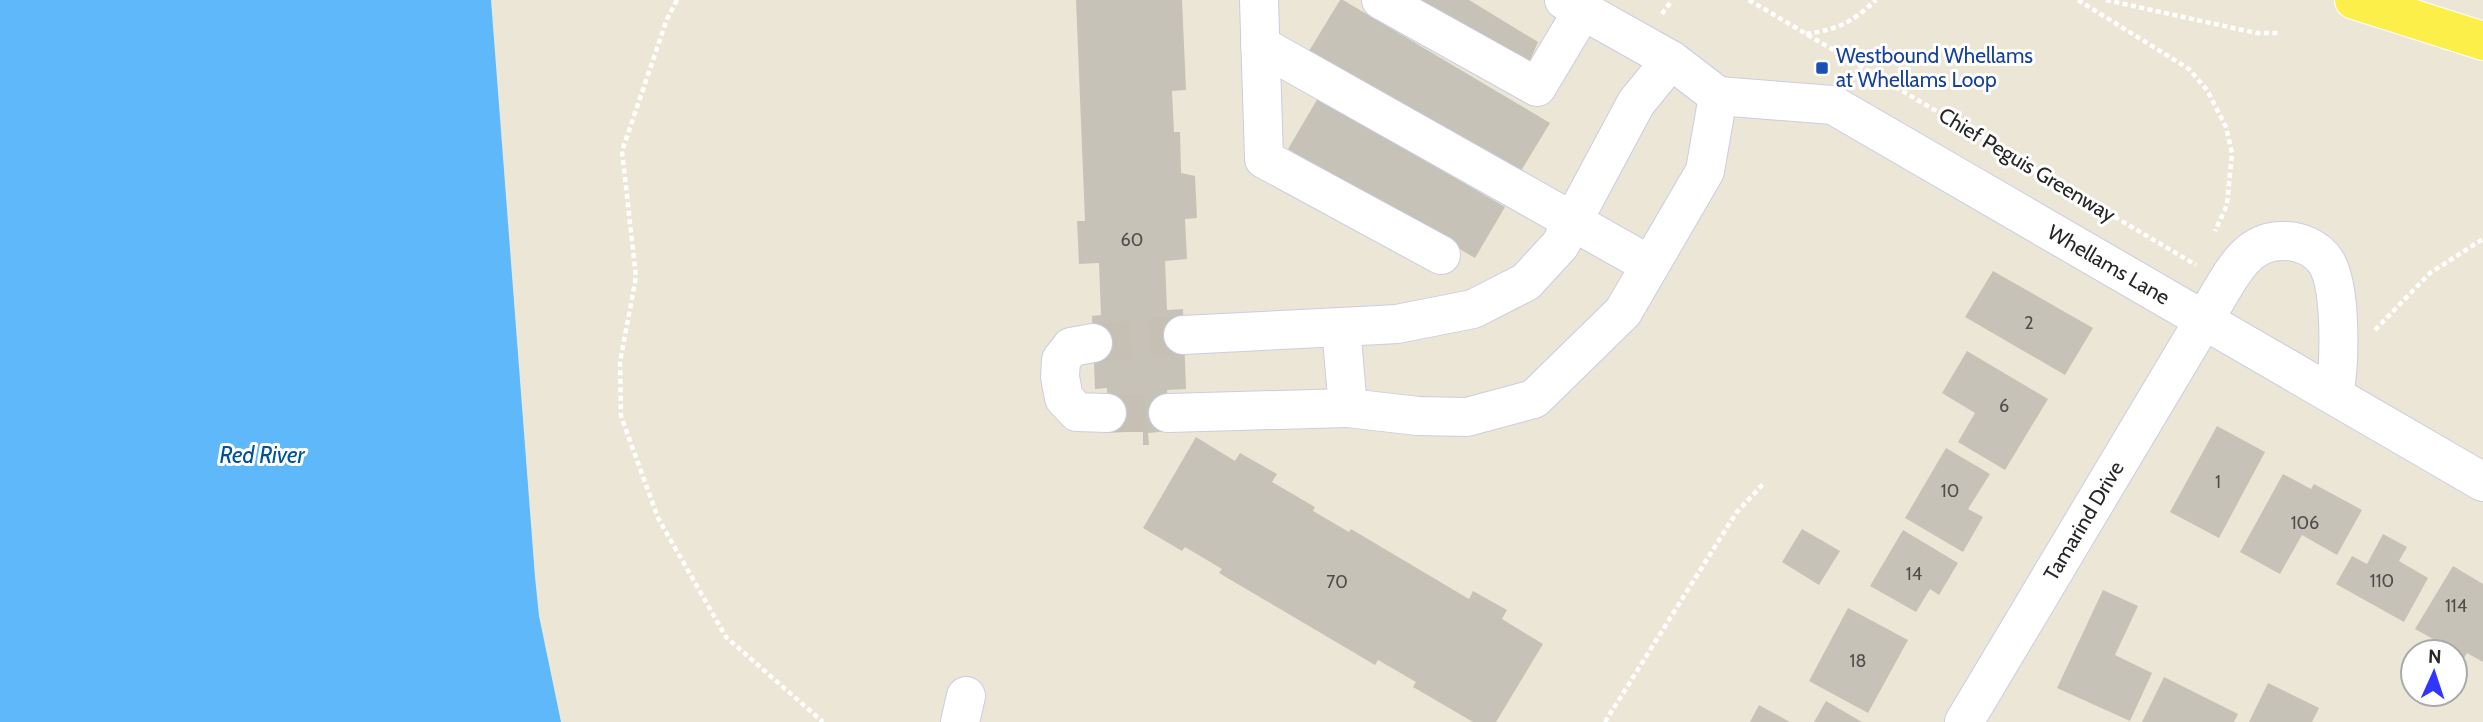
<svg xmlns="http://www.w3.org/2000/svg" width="2483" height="722" font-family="Cabin,sans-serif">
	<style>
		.water { fill: #5eb8f9 }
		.building { fill: #c6c2b7 }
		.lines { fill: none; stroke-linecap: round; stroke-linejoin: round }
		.minor-tunnel { stroke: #c5c0b3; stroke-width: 38; stroke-dasharray: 38 19; stroke-linecap: butt }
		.minor-casing { stroke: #cccce2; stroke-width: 40 }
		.major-casing { stroke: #fff; stroke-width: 40 }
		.path { stroke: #fff; stroke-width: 4.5; stroke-dasharray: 5 3.5; stroke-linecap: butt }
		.minor { stroke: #fff; stroke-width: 38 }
		.major { stroke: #fdef4a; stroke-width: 38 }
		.transit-dot { fill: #1a4fb4; stroke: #fff; stroke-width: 2.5 }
		.labels { text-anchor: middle; stroke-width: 6; stroke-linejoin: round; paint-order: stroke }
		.number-label { font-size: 18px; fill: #4f4e4b }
		.transit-label { font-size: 21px; fill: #164399; stroke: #fff; text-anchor: start }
		.street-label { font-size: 21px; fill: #272727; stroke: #fff }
		.water-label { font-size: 23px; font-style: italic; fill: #0151a1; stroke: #fff }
	</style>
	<rect width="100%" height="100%" fill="#ece6d6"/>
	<path class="water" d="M 0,0 L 491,0 L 535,577 L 539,616 L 561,722 L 0,722 Z"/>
	<path class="building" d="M 1076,0 L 1182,0 L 1186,90 L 1172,91 L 1174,132 L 1180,132 L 1181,173 L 1195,176 L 1197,218 L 1185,219 L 1187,259 L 1165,261 L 1167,310 L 1183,309 L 1186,389 L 1167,390 L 1169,431 L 1148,433 L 1149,445 L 1143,445 L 1143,431 L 1108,433 L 1107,388 L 1095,389 L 1092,316 L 1101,315 L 1099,263 L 1079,264 L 1077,221 L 1085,221 Z
		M 1340,0 L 1343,0 L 1550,123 L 1518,176 L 1309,51 Z
		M 1415,0 L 1469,0 L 1538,42 L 1528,65 Z
		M 1318,98 L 1505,207 L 1475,258 L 1288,149 Z
		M 1993,271 L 2093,328 L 2065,375 L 1965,317 Z
		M 1967,351 L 2048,399 L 2005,470 L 1958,442 L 1975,413 L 1942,393 Z
		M 2217,426 L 2265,452 L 2219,538 L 2170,512 Z
		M 1196,437 L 1235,461 L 1240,453 L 1277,474 L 1272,482 L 1315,507 L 1313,511 L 1349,532 L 1351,529 L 1469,599 L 1473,591 L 1507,610 L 1502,619 L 1543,644 L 1496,722 L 1473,722 L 1413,687 L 1416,682 L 1378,660 L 1375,665 L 1219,573 L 1222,569 L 1185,547 L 1182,551 L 1143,528 Z
		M 1946,448 L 1990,474 L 1968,509 L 1983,517 L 1963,552 L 1905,518 Z
		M 2283,474 L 2311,489 L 2314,484 L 2362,510 L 2337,555 L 2302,535 L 2280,574 L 2240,552 Z
		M 1802,529 L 1840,551 L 1819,585 L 1782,562 Z
		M 1903,530 L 1958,563 L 1939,595 L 1930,589 L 1916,612 L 1870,586 Z
		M 2383,534 L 2407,547 L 2399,561 L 2428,578 L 2404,622 L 2336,584 L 2352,556 L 2367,564 Z
		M 2453,566 L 2483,584 L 2483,662 L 2467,653 L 2455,673 L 2455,652 L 2437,652 L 2442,644 L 2415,629 Z
		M 2103,590 L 2138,606 L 2115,655 L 2152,673 L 2130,721 L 2057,688 Z
		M 1848,608 L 1908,640 L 1868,713 L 1809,681 Z
		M 2164,677 L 2238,714 L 2234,722 L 2142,722 Z
		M 2268,683 L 2319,708 L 2312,722 L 2249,722 Z
		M 1826,701 L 1862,722 L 1814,722 Z
		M 1759,705 L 1790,722 L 1750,722 Z"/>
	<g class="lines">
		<path class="minor-tunnel" d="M 1093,343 L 1183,335
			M 1107,413 L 1168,413"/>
		<defs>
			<g id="minor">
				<path d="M 1259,0 L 1264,159 L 1441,255"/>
				<path d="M 1381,0 L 1537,87 L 1583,10"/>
				<path d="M 1564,0 L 1671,60"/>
				<path d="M 1260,45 L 1650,265"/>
				<path d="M 1671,60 L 1718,96 L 1705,171 L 1623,312 L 1534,399 L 1467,417 L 1418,416 L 1348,408 L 1341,327 L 1397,324 L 1473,309 L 1526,282 L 1560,245 L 1636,103 Z"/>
				<path id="s1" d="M 1718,96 L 1833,105 L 2483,482"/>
				<path d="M 1183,335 L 1341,327"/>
				<path d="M 1093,343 L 1071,347 L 1061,360 L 1060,377 L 1064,398 L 1077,412 L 1107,413"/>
				<path d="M 1168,413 L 1348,408"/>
				<path d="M 960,722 L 966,696"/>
				<path id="s2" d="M 1964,722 L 2226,283 C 2240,260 2255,240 2284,241 C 2300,241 2317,248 2326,262 C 2342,288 2340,365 2334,395"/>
			</g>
			<path id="major" d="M 2354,0 L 2483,41"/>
		</defs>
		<use href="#minor" class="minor-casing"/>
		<use href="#major" class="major-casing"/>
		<path class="path" d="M 677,0 L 667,19 L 622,151 L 636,277 L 620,362 L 621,416 L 658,518 L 726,637 L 823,722
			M 1749,0 L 2196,265
			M 2078,0 L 2189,69 L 2207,90 L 2226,127 L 2232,153 L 2227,205 L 2215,231
			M 2106,0 L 2256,33 L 2279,33
			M 1662,14 L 1672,0
			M 1806,34 C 1839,29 1851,23 1876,0
			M 2375,330 L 2430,273 L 2483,239
			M 1605,722 L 1736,513 L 1764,483"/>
		<use href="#minor" class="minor"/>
		<use href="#major" class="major"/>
	</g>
	<rect class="transit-dot" x="1815" y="61" width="14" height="14" rx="3.5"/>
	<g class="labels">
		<g class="number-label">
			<text x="1132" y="246">60</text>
			<text x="2029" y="329">2</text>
			<text x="2004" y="412">6</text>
			<text x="2218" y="488">1</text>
			<text x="1950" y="497">10</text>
			<text x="2305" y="529">106</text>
			<text x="1914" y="580">14</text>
			<text x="2382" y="587">110</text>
			<text x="1337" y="588">70</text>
			<text x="2456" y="612">114</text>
			<text x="1858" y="667">18</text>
		</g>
		<g class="transit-label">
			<text x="1836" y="63">Westbound Whellams<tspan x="1836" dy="24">at Whellams Loop</tspan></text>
		</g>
		<g class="street-label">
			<text transform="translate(2027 165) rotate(31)" y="7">Chief Peguis Greenway</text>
			<text dy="7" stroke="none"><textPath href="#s1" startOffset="434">Whellams Lane</textPath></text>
			<text dy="7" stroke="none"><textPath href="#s2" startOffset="234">Tamarind Drive</textPath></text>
		</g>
		<g class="water-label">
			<text x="262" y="463">Red River</text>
		</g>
	</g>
	<g transform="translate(2434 673) rotate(3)"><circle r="33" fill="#ffffff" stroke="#a9a9a9" stroke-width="2"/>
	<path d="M0-5L12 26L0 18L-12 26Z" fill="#3036ff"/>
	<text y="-10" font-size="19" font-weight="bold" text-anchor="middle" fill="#272727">N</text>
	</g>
</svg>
